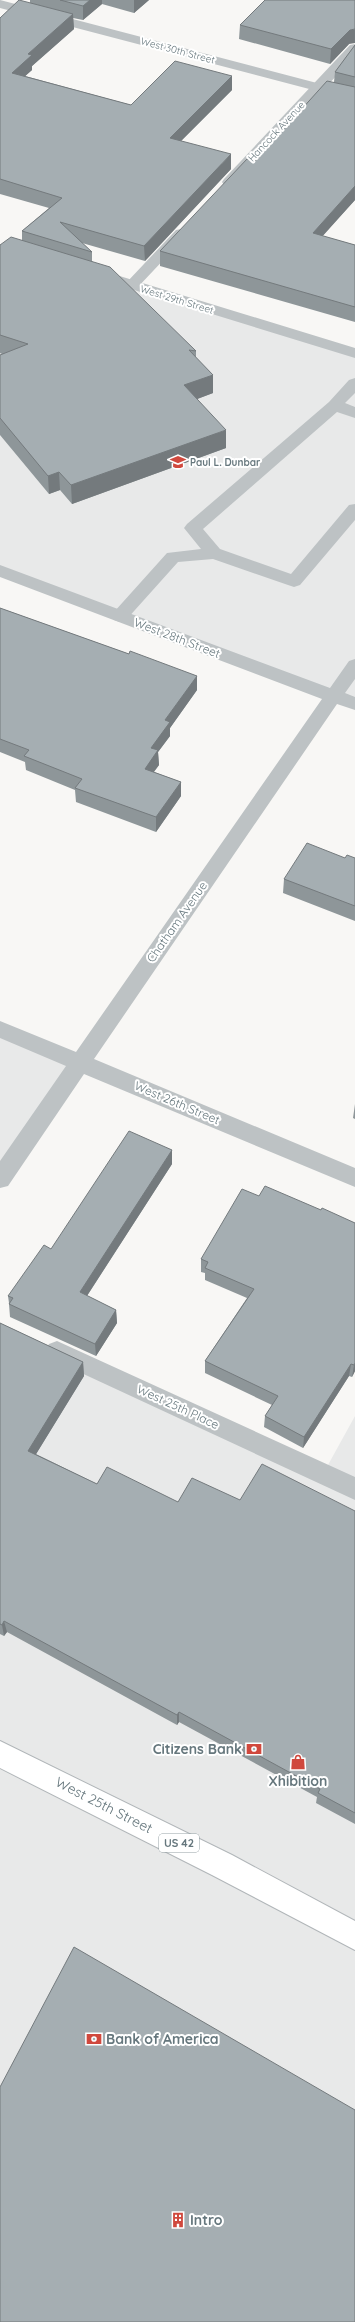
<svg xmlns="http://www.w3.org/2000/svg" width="355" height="2322" font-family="Quicksand,sans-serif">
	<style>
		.built { fill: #e8e9e9 }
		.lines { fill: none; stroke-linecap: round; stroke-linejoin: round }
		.primary-casing { stroke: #b1b6b9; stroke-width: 2 }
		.lane { fill: #bdc2c4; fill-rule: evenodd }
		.street { fill: #bdc2c4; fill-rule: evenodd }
		.primary { fill: #fff; fill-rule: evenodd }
		.wall { fill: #8e9699 }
		.shaded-wall { fill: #747a7d }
		.building { fill: #a5aeb2; stroke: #747a7d }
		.labels { text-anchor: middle; stroke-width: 4; stroke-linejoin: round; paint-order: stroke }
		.far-street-label { font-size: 10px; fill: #66777d; stroke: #fff }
		.far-poi-label { font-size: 10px; font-weight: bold; fill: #66777d; stroke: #fff; text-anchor: start }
		.shield { fill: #fff; stroke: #94a0a4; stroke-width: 1 }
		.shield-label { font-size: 11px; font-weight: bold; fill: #66777d }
		.street-label { font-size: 12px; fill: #66777d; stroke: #fff }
		.near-poi-label { font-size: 14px; font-weight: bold; fill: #66777d; stroke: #fff; text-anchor: start }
		.near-street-label { font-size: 14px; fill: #66777d; stroke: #fff }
	</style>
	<rect width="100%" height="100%" fill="#f8f7f5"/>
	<path class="built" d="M 0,245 L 355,353 L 355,704 L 0,571 Z
		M 0,1023 L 80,1062 L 0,1179 Z
		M 0,1324 L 323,1474 L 355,1416 L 355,2322 L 0,2322 Z"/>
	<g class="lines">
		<defs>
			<path id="primary" d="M 0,1741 L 232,1855 L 355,1921 L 355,1950 L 212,1875 L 0,1768 Z"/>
		</defs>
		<use href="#primary" class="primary-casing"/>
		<path class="lane" d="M 355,44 L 355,56 L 234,185 L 224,185 L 222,182 L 224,179 L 350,45 Z
			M 181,229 L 188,233 L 186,236 L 137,288 L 127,288 L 124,285 L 127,282 L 176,230 Z
			M 355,378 L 355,393 L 345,403 L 355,407 L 355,418 L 337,412 L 203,529 L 220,549 L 291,574 L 349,505 L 355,504 L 355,520 L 300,585 L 294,587 L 288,585 L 213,559 L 178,562 L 126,620 L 120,622 L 114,620 L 111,616 L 114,612 L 167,553 L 201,549 L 184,528 L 187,524 L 329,402 L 349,380 Z
			M 57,1341 L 355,1477 L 355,1500 L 49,1358 L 45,1351 L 49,1344 Z"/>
		<path class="street" d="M 0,0 L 355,93 L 355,101 L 0,8 Z
			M 100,270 L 355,348 L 355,358 L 95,278 L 92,275 L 95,272 Z
			M 0,565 L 330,688 L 349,661 L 355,659 L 355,679 L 345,693 L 355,697 L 355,710 L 337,704 L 94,1059 L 355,1168 L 355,1187 L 84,1074 L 8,1186 L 0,1188 L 0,1161 L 66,1066 L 0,1038 L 0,1021 L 76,1052 L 322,699 L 0,577 Z"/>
		<use href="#primary" class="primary"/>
	</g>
	<path class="wall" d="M 30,0 L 149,0 L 134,13 L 102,4 L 83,20 L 73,18 L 74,29 L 32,66 L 32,70 L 25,76 L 131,105 L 232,90 L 181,141 L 231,169 L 145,261 L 82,243 L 92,252 L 92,261 L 196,351 L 196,358 L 213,375 L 213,393 L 197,399 L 226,448 L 72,504 L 60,490 L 49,494 L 0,435 L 0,355 L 2,354 L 0,353 L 0,245 L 22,240 L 22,231 L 49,208 L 0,194 L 0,18 L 30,3 Z
		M 240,25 L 349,44 L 330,64 L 239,39 Z
		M 355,45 L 355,200 L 322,236 L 355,245 L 355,322 L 160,266 L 160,251 L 255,161 L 334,82 L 335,72 Z
		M 0,608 L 129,654 L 197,676 L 197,690 L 170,728 L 170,736 L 158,752 L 159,765 L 154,772 L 181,782 L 181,796 L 156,832 L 76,802 L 75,790 L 26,770 L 25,762 L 0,752 Z
		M 345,858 L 355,858 L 355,921 L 283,893 L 284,879 Z
		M 355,1104 L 355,1119 L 353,1118 Z
		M 172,1150 L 172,1164 L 87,1296 L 116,1310 L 117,1323 L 96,1356 L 10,1317 L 9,1304 L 9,1303 L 8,1296 L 51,1249 Z
		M 259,1196 L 321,1210 L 355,1223 L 355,1371 L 352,1377 L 349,1376 L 303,1448 L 264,1427 L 265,1416 L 272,1405 L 205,1373 L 205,1361 L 247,1298 L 205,1280 L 205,1273 L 201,1272 L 201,1259 Z
		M 0,1323 L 83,1362 L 84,1376 L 36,1454 L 97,1484 L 178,1502 L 240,1500 L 355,1511 L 355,1824 L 316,1803 L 317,1797 L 179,1722 L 177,1725 L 7,1632 L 4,1636 L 0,1634 Z"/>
	<path class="shaded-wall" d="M 90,0 L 102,0 L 102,4 L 83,20 L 83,6 Z
		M 134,0 L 149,0 L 134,13 Z
		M 73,14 L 74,29 L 32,66 L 32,70 L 13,87 L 12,73 L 28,54 Z
		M 355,29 L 355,43 L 349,44 L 330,64 L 331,49 L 350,30 Z
		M 232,76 L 232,90 L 170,152 L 170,138 Z
		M 231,154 L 231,169 L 145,261 L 144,246 Z
		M 355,186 L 355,200 L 312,248 L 313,233 Z
		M 213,375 L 213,393 L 184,404 L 184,385 Z
		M 226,430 L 226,448 L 72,504 L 71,485 Z
		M 59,472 L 60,490 L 49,494 L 48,476 Z
		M 197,676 L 197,690 L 170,728 L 170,736 L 158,752 L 159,765 L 145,783 L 145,769 L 151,748 L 165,720 Z
		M 181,782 L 181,796 L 156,832 L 156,817 Z
		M 172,1150 L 172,1164 L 81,1305 L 80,1292 Z
		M 116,1310 L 117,1323 L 96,1356 L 95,1344 Z
		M 83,1362 L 84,1376 L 30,1464 L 28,1451 Z
		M 355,1363 L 355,1371 L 352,1377 L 354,1365 Z
		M 351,1364 L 349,1376 L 303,1448 L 304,1437 Z
		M 4,1621 L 7,1632 L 4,1636 L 2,1625 Z
		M 179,1712 L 179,1722 L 177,1725 L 177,1715 Z"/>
	<path class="building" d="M 19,0 L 73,14 L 28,54 L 32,55 L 12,73 L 131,105 L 175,61 L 232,76 L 170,138 L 231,154 L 144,246 L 60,222 L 92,252 L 22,231 L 62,198 L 0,179 L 0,18 Z
		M 60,0 L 90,0 L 83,6 Z
		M 265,0 L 355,0 L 355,29 L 350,30 L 331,49 L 240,25 Z
		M 355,45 L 355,77 L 335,72 Z
		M 327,81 L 355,87 L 355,186 L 313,233 L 355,245 L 355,307 L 160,251 L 247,159 L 255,161 Z
		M 11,237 L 110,267 L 196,351 L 189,350 L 213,375 L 184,385 L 226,430 L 71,485 L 59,472 L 48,476 L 0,418 L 0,355 L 28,344 L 0,335 L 0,245 Z
		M 0,608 L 129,654 L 130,651 L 197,676 L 165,720 L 170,722 L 151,748 L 158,750 L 145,769 L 181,782 L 156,817 L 75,788 L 82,779 L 24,756 L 29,750 L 0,739 Z
		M 307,843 L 345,858 L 347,855 L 355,858 L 355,906 L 284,879 Z
		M 129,1131 L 172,1150 L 80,1292 L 116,1310 L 95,1344 L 9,1304 L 13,1298 L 8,1296 L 44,1245 L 51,1249 Z
		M 265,1186 L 321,1210 L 322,1208 L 355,1223 L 355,1363 L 354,1365 L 351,1364 L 304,1437 L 265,1416 L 278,1396 L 205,1361 L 254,1289 L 205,1268 L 208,1262 L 201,1259 L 242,1189 L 259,1196 Z
		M 0,1323 L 83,1362 L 28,1451 L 97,1484 L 107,1467 L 178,1502 L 192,1478 L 240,1500 L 262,1464 L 355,1511 L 355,1813 L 318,1793 L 320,1789 L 179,1712 L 177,1715 L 4,1621 L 2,1625 L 0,1624 Z
		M 74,1947 L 355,2110 L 355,2322 L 0,2322 L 0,2087 Z"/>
	<defs>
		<symbol id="school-bare" viewBox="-9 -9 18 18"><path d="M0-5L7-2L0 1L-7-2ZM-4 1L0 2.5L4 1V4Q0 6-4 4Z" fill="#d0483d" stroke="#fff" stroke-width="2.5" paint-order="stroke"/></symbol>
		<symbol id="bank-bare" viewBox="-9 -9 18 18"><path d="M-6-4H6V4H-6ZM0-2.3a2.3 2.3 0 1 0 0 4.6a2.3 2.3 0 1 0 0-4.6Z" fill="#d0483d" stroke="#fff" stroke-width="2.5" paint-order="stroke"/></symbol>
		<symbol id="shop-bare" viewBox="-9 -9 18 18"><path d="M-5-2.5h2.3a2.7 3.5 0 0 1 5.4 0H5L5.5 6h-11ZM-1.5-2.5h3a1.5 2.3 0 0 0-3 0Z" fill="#d0483d" stroke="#fff" stroke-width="2.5" paint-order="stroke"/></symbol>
		<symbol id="building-bare" viewBox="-9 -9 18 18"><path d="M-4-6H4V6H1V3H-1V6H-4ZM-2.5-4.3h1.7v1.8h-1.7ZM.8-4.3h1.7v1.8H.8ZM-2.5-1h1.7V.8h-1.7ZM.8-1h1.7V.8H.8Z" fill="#d0483d" stroke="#fff" stroke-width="2.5" paint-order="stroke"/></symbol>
	</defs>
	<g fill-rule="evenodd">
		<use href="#school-bare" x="167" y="451" width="22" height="22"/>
		<use href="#bank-bare" x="243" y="1738" width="22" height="22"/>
		<use href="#shop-bare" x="287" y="1751" width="22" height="22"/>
		<use href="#bank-bare" x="83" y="2028" width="22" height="22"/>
		<use href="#building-bare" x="167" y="2209" width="22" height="22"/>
	</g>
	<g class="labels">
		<g class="far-street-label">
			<text transform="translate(178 50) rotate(15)" y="4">West 30th Street</text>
			<text transform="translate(276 131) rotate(-47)" y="4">Hancock Avenue</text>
			<text transform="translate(177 299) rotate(17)" y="4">West 29th Street</text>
		</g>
		<g class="far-poi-label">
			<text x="190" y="466">Paul L. Dunbar</text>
		</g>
		<rect class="shield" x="159" y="1834" width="40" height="18" rx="3"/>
		<g class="shield-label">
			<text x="179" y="1847">US 42</text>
		</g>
		<g class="street-label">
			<text transform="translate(177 638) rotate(21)" y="4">West 28th Street</text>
			<text transform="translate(177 922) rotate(-55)" y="4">Chatham Avenue</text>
			<text transform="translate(177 1103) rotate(23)" y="4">West 26th Street</text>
			<text transform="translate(178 1407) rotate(25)" y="4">West 25th Place</text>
		</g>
		<g class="near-poi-label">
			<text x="242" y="1754" text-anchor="end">Citizens Bank</text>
			<text x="298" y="1786" text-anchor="middle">Xhibition</text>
			<text x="106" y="2044">Bank of America</text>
			<text x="190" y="2225">Intro</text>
		</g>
		<g class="near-street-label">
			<text transform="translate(104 1805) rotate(27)" y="5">West 25th Street</text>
		</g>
	</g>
</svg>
